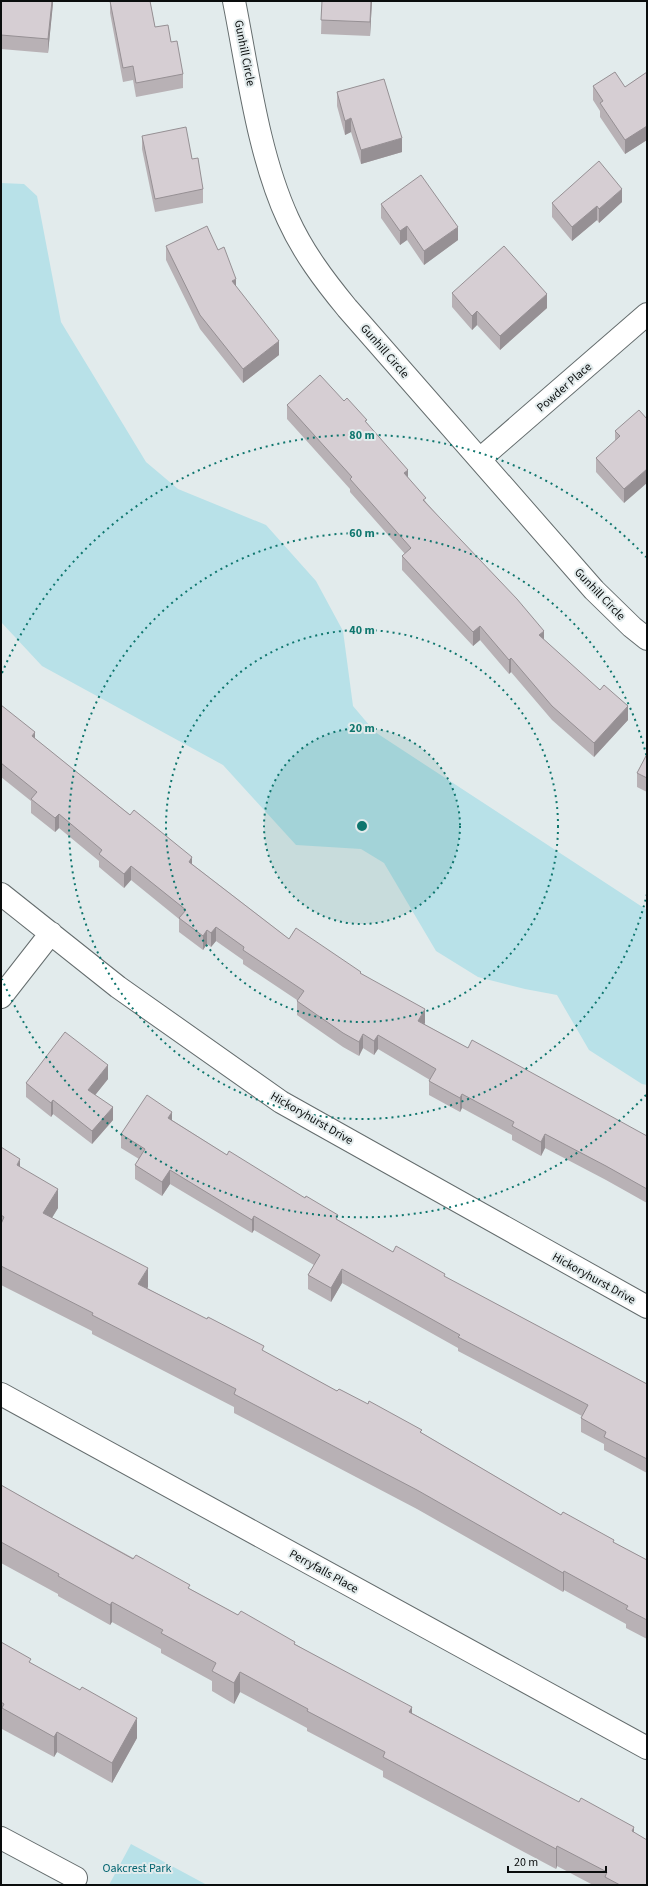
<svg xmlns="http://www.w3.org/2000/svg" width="648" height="1886" font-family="'Source Sans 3',sans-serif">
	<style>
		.green { fill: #b8e1e8 }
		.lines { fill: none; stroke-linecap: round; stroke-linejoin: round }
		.minor-casing { stroke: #646c6d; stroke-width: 24 }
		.minor { stroke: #fff; stroke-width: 22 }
		.wall { fill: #b8b1b5 }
		.shaded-wall { fill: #969094 }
		.building { fill: #d6ced3; stroke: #969094 }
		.ring { fill: none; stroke: #0f766e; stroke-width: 2; stroke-dasharray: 2 4 }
		.labels { text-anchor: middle; stroke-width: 4; stroke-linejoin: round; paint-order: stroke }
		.street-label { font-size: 12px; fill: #0a0d0d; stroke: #e2ebec }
		.park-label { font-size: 12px; fill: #01636f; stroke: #e2ebec }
		.centre { fill: #0f766e; stroke: #e2ebec; stroke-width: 2 }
		.ring-label { font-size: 12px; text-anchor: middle; font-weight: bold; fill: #0f766e; stroke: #e2ebec; stroke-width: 4; stroke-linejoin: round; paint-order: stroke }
	</style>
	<rect width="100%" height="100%" fill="#e2ebec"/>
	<path class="green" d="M 1,183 L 24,184 L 37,196 L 61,322 L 146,462 L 178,489 L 266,525 L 316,581 L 343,631 L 353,706 L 375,732 L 647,910 L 647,1085 L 642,1084 L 589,1050 L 557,995 L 525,989 L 478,977 L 436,951 L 384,863 L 361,849 L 296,845 L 223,765 L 42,666 L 1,622 Z
		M 131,1844 L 207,1885 L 109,1885 Z"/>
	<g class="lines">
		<defs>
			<path id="minor" d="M 234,1 C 248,71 258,154 288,219 C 303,252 324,280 347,308 L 594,590 L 632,627 L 647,639
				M 480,459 L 647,314
				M 1,894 L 118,987 L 281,1102 L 647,1307
				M 1,997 L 51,933
				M 1,1394 L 647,1748
				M 1,1838 L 76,1878"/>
		</defs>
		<use href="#minor" class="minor-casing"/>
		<use href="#minor" class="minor"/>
	</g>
	<path class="wall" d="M 1,1 L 53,1 L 48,53 L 1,49 Z
		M 110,1 L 150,1 L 155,27 L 171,42 L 183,74 L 183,88 L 136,97 L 133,80 L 123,82 L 110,13 Z
		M 322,1 L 372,1 L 370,36 L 321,34 Z
		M 647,72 L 647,140 L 625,154 L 600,117 L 600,111 L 593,100 L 593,86 L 625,87 Z
		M 337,92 L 402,152 L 361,164 L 351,132 L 345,135 L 337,106 Z
		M 142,136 L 192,159 L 203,189 L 203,203 L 155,212 L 142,149 Z
		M 622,202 L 599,223 L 597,220 L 572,241 L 552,217 L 552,203 Z
		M 381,204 L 458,240 L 424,265 L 407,240 L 400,245 L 381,218 Z
		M 166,246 L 236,287 L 279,355 L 243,383 L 200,329 L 166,260 Z
		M 452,293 L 547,308 L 500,350 L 477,325 L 472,330 L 452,307 Z
		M 344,401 L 367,423 L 408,477 L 426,502 L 544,640 L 628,720 L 594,757 L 552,720 L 511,672 L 509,674 L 480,640 L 473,646 L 402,570 L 402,556 L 405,554 L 350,492 L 350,489 L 287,419 L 287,405 Z
		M 647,419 L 624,503 L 596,472 L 596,458 L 615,441 L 615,431 Z
		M 1,705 L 35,739 L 192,864 L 289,939 L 361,974 L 425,1023 L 424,1024 L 468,1048 L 647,1136 L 647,1203 L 606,1180 L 545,1148 L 541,1156 L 512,1140 L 512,1135 L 462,1108 L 460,1112 L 429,1095 L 429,1081 L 430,1080 L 378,1049 L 374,1055 L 363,1048 L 359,1056 L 343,1047 L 297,1015 L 297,1000 L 243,964 L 243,960 L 216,941 L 211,947 L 207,944 L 203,950 L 179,932 L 179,919 L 131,880 L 124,888 L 99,867 L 99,861 L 59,828 L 55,832 L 31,813 L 31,801 L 1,777 Z
		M 647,754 L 647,792 L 637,787 L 637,773 Z
		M 108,1079 L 95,1095 L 113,1120 L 92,1144 L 53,1114 L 51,1117 L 26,1097 L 26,1083 Z
		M 172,1120 L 227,1155 L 393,1252 L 445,1277 L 647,1384 L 647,1473 L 604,1450 L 604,1444 L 581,1432 L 581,1418 L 582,1416 L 458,1351 L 458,1348 L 342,1283 L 331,1302 L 308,1289 L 308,1275 L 314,1265 L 254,1230 L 252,1233 L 170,1184 L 162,1196 L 135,1179 L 135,1165 L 139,1159 L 121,1148 L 121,1134 Z
		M 1,1147 L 58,1208 L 52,1218 L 148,1287 L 147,1288 L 337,1391 L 422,1433 L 561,1515 L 647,1560 L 647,1639 L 626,1628 L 626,1624 L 564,1590 L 563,1592 L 417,1509 L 234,1413 L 234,1407 L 92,1334 L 92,1331 L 1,1285 Z
		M 1,1485 L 45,1510 L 238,1615 L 295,1644 L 412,1713 L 634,1833 L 647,1885 L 593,1885 L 557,1866 L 556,1869 L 383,1777 L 383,1771 L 307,1731 L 307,1728 L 240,1692 L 234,1704 L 212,1691 L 212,1681 L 161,1653 L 161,1649 L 112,1622 L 110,1625 L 58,1596 L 58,1594 L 1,1563 Z
		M 1,1642 L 137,1738 L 112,1783 L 57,1752 L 54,1757 L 2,1729 L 2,1723 L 1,1722 Z"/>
	<path class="shaded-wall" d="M 52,1 L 53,1 L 53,4 L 48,53 L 48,39 Z
		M 371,1 L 372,1 L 370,36 L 370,22 Z
		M 351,118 L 351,132 L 345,135 L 345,121 Z
		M 647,126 L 647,140 L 625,154 L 625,140 Z
		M 402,138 L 402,152 L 361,164 L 361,150 Z
		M 622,189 L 622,202 L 599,223 L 599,209 Z
		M 597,206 L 597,220 L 572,241 L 572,227 Z
		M 407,226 L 407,240 L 400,245 L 400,231 Z
		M 458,227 L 458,240 L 424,265 L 424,251 Z
		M 236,279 L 236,293 L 232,281 Z
		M 547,294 L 547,308 L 500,350 L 500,336 Z
		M 477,311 L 477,325 L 472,330 L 472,316 Z
		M 279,341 L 279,355 L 243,383 L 243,369 Z
		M 647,469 L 647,483 L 624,503 L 624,489 Z
		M 408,470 L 408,484 L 404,473 Z
		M 480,626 L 480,640 L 473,646 L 473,632 Z
		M 544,631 L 544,644 L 539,635 Z
		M 511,658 L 511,672 L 509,674 L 509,660 Z
		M 628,706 L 628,720 L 594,757 L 594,743 Z
		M 35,732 L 35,746 L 32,736 Z
		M 59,814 L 59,828 L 55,832 L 55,818 Z
		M 192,857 L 192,871 L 189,862 Z
		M 131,866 L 131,880 L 124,888 L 124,874 Z
		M 216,927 L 216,941 L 211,947 L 211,933 Z
		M 207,930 L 207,944 L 203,950 L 203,936 Z
		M 425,1009 L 425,1023 L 418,1035 L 418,1021 Z
		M 363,1034 L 363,1048 L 359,1056 L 359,1042 Z
		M 378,1035 L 378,1049 L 374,1055 L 374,1041 Z
		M 108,1065 L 108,1079 L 88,1104 L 88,1090 Z
		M 462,1094 L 462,1108 L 460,1112 L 460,1098 Z
		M 53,1100 L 53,1114 L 51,1117 L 51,1103 Z
		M 113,1107 L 113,1120 L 92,1144 L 92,1131 Z
		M 172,1112 L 172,1126 L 168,1118 Z
		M 545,1134 L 545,1148 L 541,1156 L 541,1142 Z
		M 20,1159 L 20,1178 L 17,1165 Z
		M 170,1170 L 170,1184 L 162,1196 L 162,1182 Z
		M 58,1189 L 58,1208 L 43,1232 L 43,1213 Z
		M 254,1216 L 254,1230 L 252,1233 L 252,1220 Z
		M 148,1268 L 148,1287 L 138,1303 L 138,1284 Z
		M 342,1269 L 342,1283 L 331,1302 L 331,1288 Z
		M 564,1571 L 564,1590 L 563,1592 L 563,1573 Z
		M 112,1602 L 112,1622 L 110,1625 L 110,1605 Z
		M 240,1672 L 240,1692 L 234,1704 L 234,1683 Z
		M 412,1707 L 412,1727 L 409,1712 Z
		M 137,1718 L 137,1738 L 112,1783 L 112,1763 Z
		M 57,1732 L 57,1752 L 54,1757 L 54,1737 Z
		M 634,1827 L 634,1847 L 632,1831 Z
		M 557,1846 L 557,1866 L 556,1869 L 556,1849 Z"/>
	<path class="building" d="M 1,1 L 52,1 L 48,39 L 1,35 Z
		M 110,1 L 150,1 L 155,27 L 168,25 L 171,42 L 177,41 L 183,74 L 136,83 L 133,66 L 123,68 Z
		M 322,1 L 371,1 L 370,22 L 321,20 Z
		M 615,72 L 625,87 L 647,72 L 647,126 L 625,140 L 600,103 L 603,101 L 593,86 Z
		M 384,79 L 402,138 L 361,150 L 351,118 L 345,121 L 337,92 Z
		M 186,127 L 192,159 L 198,158 L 203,189 L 155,199 L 142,136 Z
		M 599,161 L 622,189 L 599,209 L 597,206 L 572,227 L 552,203 Z
		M 421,175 L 458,227 L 424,251 L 407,226 L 400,231 L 381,204 Z
		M 207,226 L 218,250 L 224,247 L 236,279 L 232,281 L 279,341 L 243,369 L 200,315 L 166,246 Z
		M 504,246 L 547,294 L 500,336 L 477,311 L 472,316 L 452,293 Z
		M 320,375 L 344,401 L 347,398 L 367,420 L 365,421 L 408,470 L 404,473 L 426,498 L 423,500 L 517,599 L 544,631 L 539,635 L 600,690 L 604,685 L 628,706 L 594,743 L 552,706 L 511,658 L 509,660 L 480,626 L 473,632 L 402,556 L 411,548 L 350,479 L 352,477 L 287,405 Z
		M 639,410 L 647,419 L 647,469 L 624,489 L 596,458 L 620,436 L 615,431 Z
		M 1,705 L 35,732 L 32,736 L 130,815 L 134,810 L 192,857 L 189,862 L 289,939 L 296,928 L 361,972 L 360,973 L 425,1009 L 418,1021 L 468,1048 L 472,1040 L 647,1136 L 647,1189 L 606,1166 L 545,1134 L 541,1142 L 512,1126 L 514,1122 L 462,1094 L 460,1098 L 429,1081 L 436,1069 L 378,1035 L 374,1041 L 363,1034 L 359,1042 L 343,1033 L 297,1001 L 304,991 L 243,950 L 244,947 L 216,927 L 211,933 L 207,930 L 203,936 L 179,918 L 186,910 L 131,866 L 124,874 L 99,854 L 102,850 L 59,814 L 55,818 L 31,799 L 37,792 L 1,763 Z
		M 647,754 L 647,778 L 637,773 Z
		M 65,1032 L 108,1065 L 88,1090 L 113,1107 L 92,1131 L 53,1100 L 51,1103 L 26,1083 Z
		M 147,1095 L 172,1112 L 168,1118 L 227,1155 L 229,1151 L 305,1198 L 306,1196 L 338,1215 L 336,1219 L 393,1252 L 396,1246 L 445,1274 L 444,1276 L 647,1384 L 647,1459 L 604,1437 L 606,1432 L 581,1418 L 588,1405 L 458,1337 L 460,1335 L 342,1269 L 331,1288 L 308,1275 L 320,1255 L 254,1216 L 252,1220 L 170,1170 L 162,1182 L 135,1165 L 145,1149 L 121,1134 Z
		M 1,1147 L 20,1159 L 17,1165 L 58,1189 L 43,1213 L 148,1268 L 138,1284 L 207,1319 L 208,1317 L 264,1346 L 262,1350 L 337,1391 L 339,1389 L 368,1404 L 369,1401 L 422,1430 L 420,1432 L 561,1515 L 563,1512 L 614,1540 L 613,1542 L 647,1560 L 647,1620 L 626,1609 L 628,1606 L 564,1571 L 563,1573 L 417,1490 L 234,1394 L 236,1389 L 92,1315 L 93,1313 L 1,1266 L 1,1224 L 4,1217 L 1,1215 Z
		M 1,1485 L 45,1510 L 133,1559 L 136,1555 L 190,1585 L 188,1588 L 238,1615 L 241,1611 L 295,1642 L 294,1644 L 412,1707 L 409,1712 L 579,1802 L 581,1798 L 634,1827 L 632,1831 L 647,1840 L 647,1885 L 620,1885 L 605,1877 L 607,1872 L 557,1846 L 556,1849 L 383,1757 L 385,1752 L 307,1711 L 308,1709 L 240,1672 L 234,1683 L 212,1671 L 216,1663 L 161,1633 L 163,1630 L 112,1602 L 110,1605 L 58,1576 L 59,1574 L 1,1542 Z
		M 1,1642 L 31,1659 L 29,1662 L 80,1690 L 82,1687 L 137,1718 L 112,1763 L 57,1732 L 54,1737 L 2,1708 L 4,1704 L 1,1702 Z"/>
	<circle cx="362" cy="826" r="98" fill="#0f766e" fill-opacity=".12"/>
	<g class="ring">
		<circle cx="362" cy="826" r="98"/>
		<circle cx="362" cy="826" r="196"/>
		<path d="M647 894A293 293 0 1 1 647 758"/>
		<path d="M646 1095A391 391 0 0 1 2 979M2 673A391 391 0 0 1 646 557"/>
	</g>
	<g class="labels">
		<g class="street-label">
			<text transform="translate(245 53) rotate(79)" y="4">Gunhill Circle</text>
			<text transform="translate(385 351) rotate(49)" y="4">Gunhill Circle</text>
			<text transform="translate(564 387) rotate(-41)" y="4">Powder Place</text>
			<text transform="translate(600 594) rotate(46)" y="4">Gunhill Circle</text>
			<text transform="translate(312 1118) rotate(30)" y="4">Hickoryhurst Drive</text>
			<text transform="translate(594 1278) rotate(29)" y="4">Hickoryhurst Drive</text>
			<text transform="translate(324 1571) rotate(29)" y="4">Perryfalls Place</text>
		</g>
		<g class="park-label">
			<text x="137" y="1872">Oakcrest Park</text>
		</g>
	</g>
	<circle cx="362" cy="826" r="6" class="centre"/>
	<g class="ring-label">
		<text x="362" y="439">80 m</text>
		<text x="362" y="537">60 m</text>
		<text x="362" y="634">40 m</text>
		<text x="362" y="732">20 m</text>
	</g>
	<rect width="648" height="1886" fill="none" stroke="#0a0d0d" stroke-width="4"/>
	<path d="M508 1866v6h98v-6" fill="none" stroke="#0a0d0d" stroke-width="2"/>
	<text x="514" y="1866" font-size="12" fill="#0a0d0d" stroke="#e2ebec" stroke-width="3" paint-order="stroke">20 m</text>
</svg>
